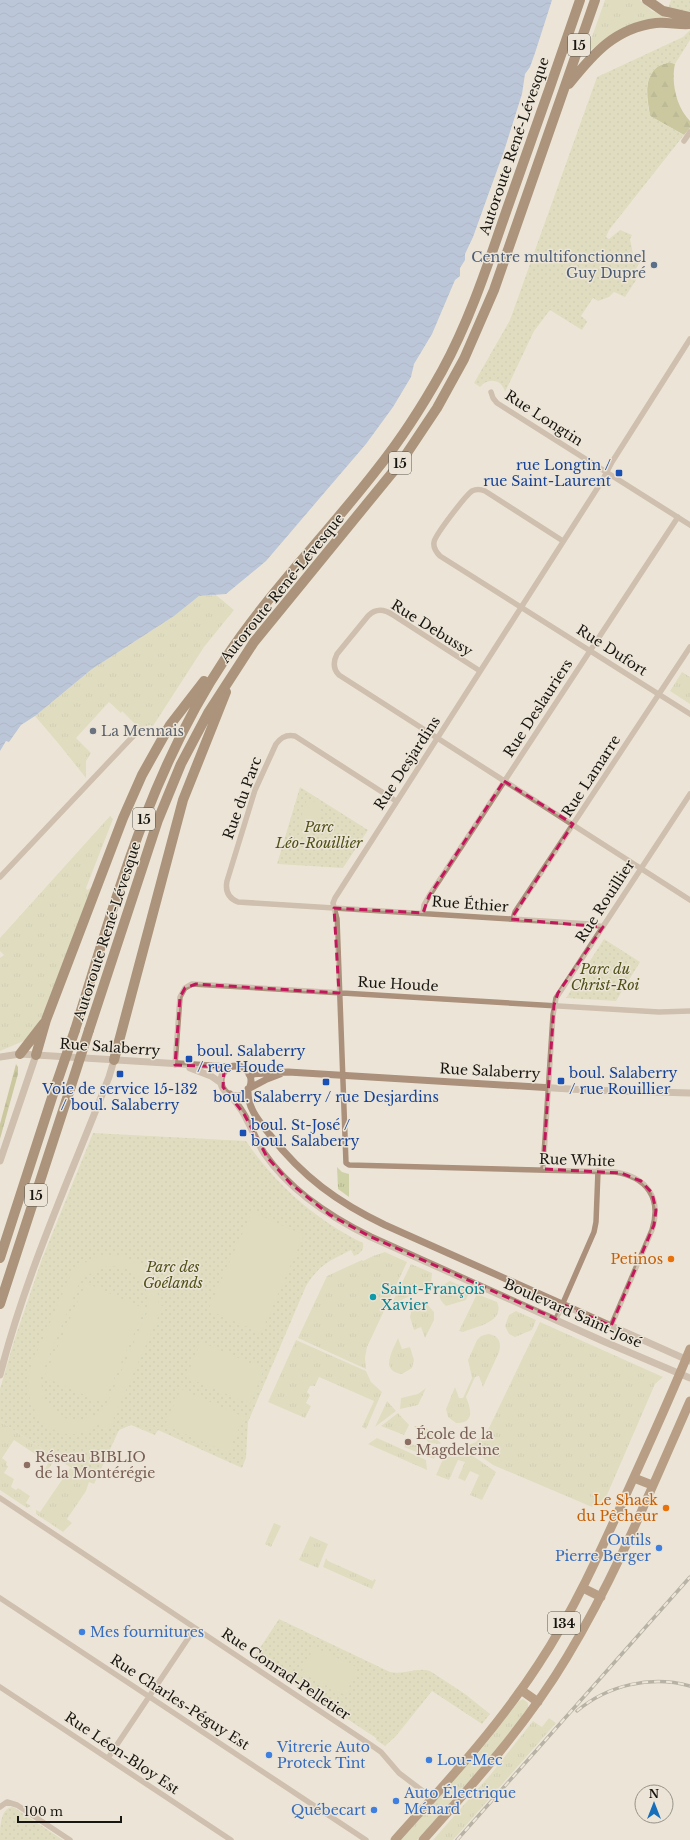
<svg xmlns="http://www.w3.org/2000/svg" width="690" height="1840" font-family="'Libre Baskerville',serif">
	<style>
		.grass { fill: url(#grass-tufts) }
		.forest { fill: url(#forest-firs) }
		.park { fill: url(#park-dots) }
		.garden { fill: #ced1a5; fill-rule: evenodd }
		.water { fill: url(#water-waves) }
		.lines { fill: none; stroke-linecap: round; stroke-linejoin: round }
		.minor { stroke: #ab907c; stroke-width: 5.5 }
		.tertiary { stroke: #ab907c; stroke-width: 7 }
		.primary { stroke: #774821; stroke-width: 9 }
		.motorway { stroke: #5c320c; stroke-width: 10 }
		.rail-casing { stroke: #77736a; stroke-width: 3.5 }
		.rail { stroke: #ece5d7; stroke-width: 2; stroke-dasharray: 6; stroke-linecap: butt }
		.motorway-bridge { stroke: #5c320c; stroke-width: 10 }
		.marked { fill: none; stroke: #c2185b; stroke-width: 3; stroke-dasharray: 8 5; stroke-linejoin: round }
		.service-dot { fill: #5c6f8a; stroke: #ece5d7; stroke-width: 1.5 }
		.transit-dot { fill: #1a4fb4; stroke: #ece5d7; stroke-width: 1.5 }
		.worship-dot { fill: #6b7280; stroke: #ece5d7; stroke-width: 1.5 }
		.food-dot { fill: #e8710a; stroke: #ece5d7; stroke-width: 1.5 }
		.culture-dot { fill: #0f9aa8; stroke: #ece5d7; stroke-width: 1.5 }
		.education-dot { fill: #8d6e63; stroke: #ece5d7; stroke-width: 1.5 }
		.shop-dot { fill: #3f7fe0; stroke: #ece5d7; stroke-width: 1.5 }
		.labels { text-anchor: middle; stroke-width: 3; stroke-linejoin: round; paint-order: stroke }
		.shield { fill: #ece5d7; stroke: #58544c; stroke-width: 1 }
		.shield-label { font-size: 13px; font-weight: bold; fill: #181611 }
		.street-label { font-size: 14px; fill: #181611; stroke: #ece5d7 }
		.service-label { font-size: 14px; fill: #4e5e75; stroke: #ece5d7; text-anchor: end }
		.transit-label { font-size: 14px; fill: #164399; stroke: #ece5d7; text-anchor: start }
		.worship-label { font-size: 14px; fill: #5b616d; stroke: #ece5d7; text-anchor: start }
		.park-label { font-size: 14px; font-style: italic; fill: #4f5018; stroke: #ece5d7 }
		.food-label { font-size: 14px; fill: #c56008; stroke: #ece5d7; text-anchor: end }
		.culture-label { font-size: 14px; fill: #0d838f; stroke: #ece5d7; text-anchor: start }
		.education-label { font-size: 14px; fill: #785e54; stroke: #ece5d7; text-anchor: start }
		.shop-label { font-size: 14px; fill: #366cbe; stroke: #ece5d7; text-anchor: start }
	</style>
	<defs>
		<pattern id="grass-tufts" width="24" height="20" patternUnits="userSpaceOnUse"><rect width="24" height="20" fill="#ced1a5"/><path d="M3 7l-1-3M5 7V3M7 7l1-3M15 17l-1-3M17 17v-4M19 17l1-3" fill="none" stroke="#b0b38d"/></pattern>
		<pattern id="forest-firs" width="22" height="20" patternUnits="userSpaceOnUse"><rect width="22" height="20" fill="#a2a55b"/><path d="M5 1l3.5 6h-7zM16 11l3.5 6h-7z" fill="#83854a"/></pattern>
		<pattern id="park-dots" width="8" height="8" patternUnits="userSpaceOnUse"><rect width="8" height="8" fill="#ced1a5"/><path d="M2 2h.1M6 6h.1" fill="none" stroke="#b0b38d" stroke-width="1.8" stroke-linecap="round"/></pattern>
		<pattern id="water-waves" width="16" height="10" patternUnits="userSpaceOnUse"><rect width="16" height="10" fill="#7e9fdc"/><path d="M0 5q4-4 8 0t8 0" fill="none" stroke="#6681b1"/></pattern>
	</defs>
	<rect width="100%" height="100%" fill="#ece5d7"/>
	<path class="grass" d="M 605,0 L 640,0 L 652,11 L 667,16 L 666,20 L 607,38 L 589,51 L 588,48 Z
		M 216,595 L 234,610 L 204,647 L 153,726 L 150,725 L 139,728 L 122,711 L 121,713 L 109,702 L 76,738 L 91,753 L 86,761 L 86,778 L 58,743 L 35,716 L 92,669 L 174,616 L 199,596 Z
		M 682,672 L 690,677 L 690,704 L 670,691 Z
		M 110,816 L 113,819 L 86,888 L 87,890 L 92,887 L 42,1017 L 26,1040 L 0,1051 L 0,958 L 4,955 L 0,951 L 0,938 Z
		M 337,1167 L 342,1172 L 349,1174 L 349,1197 L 338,1189 Z
		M 385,1252 L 407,1262 L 367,1347 L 365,1358 L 366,1369 L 298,1338 L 327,1276 L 362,1260 L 363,1261 L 373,1256 Z
		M 411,1264 L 432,1273 L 431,1284 L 427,1288 L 397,1302 L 393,1301 Z
		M 450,1281 L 470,1290 L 466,1300 L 446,1306 C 435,1298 439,1286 450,1281 Z
		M 477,1294 L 497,1302 C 506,1322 475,1327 463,1332 L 459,1331 Z
		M 418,1304 L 427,1304 L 434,1312 L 434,1320 L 425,1338 L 421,1327 L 414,1330 L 410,1317 L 412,1308 Z
		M 516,1311 L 536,1320 L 532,1330 L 515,1337 L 509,1334 L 505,1326 L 509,1315 Z
		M 540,1322 L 663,1377 L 655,1384 L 607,1495 L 600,1502 L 592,1507 L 493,1465 L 466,1446 L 476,1442 L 489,1428 Z
		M 488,1334 C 498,1335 502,1342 499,1352 L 483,1387 L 479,1376 L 475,1377 L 466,1397 C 471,1409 475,1424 456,1423 L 448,1417 L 446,1409 L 455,1387 L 459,1398 L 463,1398 L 472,1378 L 468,1360 L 477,1340 L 481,1336 Z
		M 398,1338 L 402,1349 L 410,1347 L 414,1360 L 412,1368 L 402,1374 C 379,1371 393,1350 398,1338 Z
		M 296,1340 L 366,1371 L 371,1382 L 382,1392 L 366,1429 L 362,1427 L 374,1401 L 319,1377 L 315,1386 L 310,1386 L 307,1392 L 310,1395 L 306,1403 L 311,1406 L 305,1418 L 268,1402 Z
		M 426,1388 L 418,1405 L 400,1409 L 401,1398 L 418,1394 Z
		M 387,1401 L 396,1411 L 375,1427 Z
		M 398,1413 L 409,1425 L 404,1435 L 381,1426 Z
		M 0,1421 L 56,1458 L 47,1471 L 45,1469 L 50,1459 L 40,1453 L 38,1456 L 14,1440 L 2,1458 L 7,1462 L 6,1464 L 8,1467 L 4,1473 L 14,1479 L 11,1487 L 16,1490 L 18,1488 L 30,1496 L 26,1503 L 31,1506 L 27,1508 L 0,1490 Z
		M 414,1426 L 426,1427 L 432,1435 L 441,1443 L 440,1444 L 429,1443 Z
		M 377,1438 L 426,1460 L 427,1470 L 368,1444 Z
		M 406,1444 L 427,1446 L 436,1455 L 434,1459 L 404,1447 Z
		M 473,1456 L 496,1472 L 482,1500 L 470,1495 L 479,1475 L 470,1471 L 465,1481 L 458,1478 L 465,1462 L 458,1460 L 449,1480 L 436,1475 L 444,1457 Z
		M 70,1468 L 96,1480 L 94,1484 L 89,1482 L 86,1491 L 67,1519 L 72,1523 L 63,1532 L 36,1514 L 36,1510 L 40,1512 Z
		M 274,1523 L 281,1526 L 271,1547 L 265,1544 Z
		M 310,1536 L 328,1544 L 318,1568 L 299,1560 Z
		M 326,1558 L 328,1561 L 373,1581 L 374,1579 L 376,1580 L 372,1589 L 323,1567 Z
		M 523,1699 L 528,1703 L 528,1708 L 490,1758 L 417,1840 L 401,1840 L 480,1751 L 519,1701 Z
		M 549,1718 L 556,1723 L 453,1840 L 433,1840 L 491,1774 L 533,1721 L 542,1727 Z"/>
	<path class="forest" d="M 669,62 L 675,64 C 671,82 676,107 690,121 L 690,128 L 684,135 L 650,116 C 648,101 643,81 655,69 C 658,65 665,64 669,62 Z
		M 16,1064 L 18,1067 L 18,1074 L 0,1139 L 0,1124 Z"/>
	<path class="park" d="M 671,0 L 690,0 L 690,12 L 668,8 Z
		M 690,30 L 690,40 L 675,64 L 669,62 C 665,64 658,65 655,69 C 643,81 647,101 650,116 L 684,135 L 609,230 L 606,237 L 609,239 L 620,230 L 632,235 L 630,239 L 633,254 L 641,260 L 635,271 L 640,274 L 625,297 L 614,292 L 609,297 L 598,301 L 593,298 L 581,316 L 586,320 L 587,322 L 582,330 L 550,310 L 534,331 L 505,392 C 502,379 488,377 480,387 L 474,383 L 510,320 L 597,77 L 683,37 Z
		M 300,787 L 368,830 L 343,868 L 277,864 Z
		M 604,939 L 640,962 L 616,1001 L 566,998 Z
		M 93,1133 L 246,1141 C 277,1186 315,1219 363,1243 C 364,1250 361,1253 354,1256 L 351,1250 C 328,1262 320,1264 306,1286 L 248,1422 L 246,1458 L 242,1468 L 158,1430 L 155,1435 L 131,1425 L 119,1430 L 96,1480 L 70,1467 L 0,1421 L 0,1389 L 14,1341 L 42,1259 Z
		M 279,1619 L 390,1672 C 404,1675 417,1667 430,1671 L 465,1694 L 490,1714 L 482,1724 L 432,1691 L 396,1736 L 385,1746 L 376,1740 L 376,1738 L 254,1657 Z
		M 12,1807 L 15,1808 L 63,1840 L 0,1840 C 0,1828 0,1809 12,1807 Z"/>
	<path class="garden" d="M 307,799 L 322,804 L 312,837 L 301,833 L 303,825 L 299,824 Z
		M 252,1212 L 304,1235 L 261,1333 L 208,1310 Z
		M 107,1255 C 138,1255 158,1272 159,1305 L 163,1306 L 109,1429 L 100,1424 C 92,1428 83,1434 74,1434 C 65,1435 55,1431 48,1426 C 29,1411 26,1391 30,1368 L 70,1277 C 79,1264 91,1258 107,1255 ZM 109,1266 C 136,1267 148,1281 149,1308 L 105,1408 C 75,1434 40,1415 41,1376 L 78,1286 C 85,1275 96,1269 109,1266 Z
		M 86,1283 L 145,1309 L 103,1403 L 44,1377 Z
		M 201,1342 L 264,1369 L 250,1404 L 186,1377 Z
		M 181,1389 L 244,1417 L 228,1453 L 165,1425 Z
		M 314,1647 L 358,1668 L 345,1695 L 301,1673 Z"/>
	<path class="water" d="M 0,0 L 552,0 L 535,53 L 530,67 L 525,74 L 522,94 L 504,151 L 473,237 L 465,254 L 465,260 L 460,268 L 460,276 L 455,280 L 432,334 L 414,364 L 411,377 L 393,407 L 366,444 L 266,561 L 226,594 L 199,596 L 174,616 L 92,669 L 35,716 L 21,725 L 9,742 L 6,741 L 0,751 Z"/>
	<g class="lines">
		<path class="minor" d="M 684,141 L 690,132
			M 491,392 L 493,398 L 497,403 L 690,525
			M 563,541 L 485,491 C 480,489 476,489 472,491 C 466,495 435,535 434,542 C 433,548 436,552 440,556 L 690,714
			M 480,671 L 393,615 C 384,609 376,608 368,616 L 337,654 C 333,662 333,669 339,675 L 690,900
			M 396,801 L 295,736 C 287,734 281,737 276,744 L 255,790 L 227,881 C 225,891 228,898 238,902 L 590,924 L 603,927
			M 0,877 L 138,731
			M 423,913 L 424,905 L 429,896 L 678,517
			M 513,919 L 515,912 L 690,647
			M 175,1065 L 180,997 L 185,988 L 192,984 L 659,1012 L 690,1011
			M 543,1170 L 553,1015 L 556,998 L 690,794
			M 556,1319 L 594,1232 L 596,1222 L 598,1171
			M 611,1326 L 652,1230 C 662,1198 647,1177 615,1172 L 349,1165 L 346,1163 L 337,919 L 333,903 L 335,898 L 602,481 L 612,462 L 690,339
			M 0,1498 L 371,1745 L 381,1752 L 399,1773 L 432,1798
			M 0,1598 L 366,1840
			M 0,1687 L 231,1840
			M 108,1758 L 195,1628
			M 0,1807 L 7,1802 L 17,1805 L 70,1840"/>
		<path class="tertiary" d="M 0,1057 L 20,1054 L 230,1067
			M221 1081a15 15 0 1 1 30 0a15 15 0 1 1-30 0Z
			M 190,1068 L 211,1076 L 221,1083
			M 249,1074 L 288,1072 L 586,1090 L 690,1093
			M 248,1089 C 247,1108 259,1121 270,1135 C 303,1177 337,1202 385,1225 L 690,1361
			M 248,1089 L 267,1079 L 280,1074
			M 230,1094 C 236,1103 243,1111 247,1120 C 253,1131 257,1142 264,1153 C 290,1191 330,1217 371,1237 L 605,1342 L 690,1378
			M 0,1161 L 36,1055
			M 0,1375 C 26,1273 71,1175 109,1077 L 114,1060"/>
		<path class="primary" d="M 634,1478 L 652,1485
			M 583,1588 L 601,1597
			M 521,1690 L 538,1702
			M 395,1840 C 446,1783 497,1728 538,1665 C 575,1609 602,1548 629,1488 C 650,1442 671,1396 690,1349
			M 423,1840 C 475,1782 527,1724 567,1657 C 616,1576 652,1487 690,1401"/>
		<path class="motorway" d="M 647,0 L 663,11 L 690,17
			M 569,84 C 593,54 615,28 656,23 C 668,22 679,25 690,24
			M 75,1030 C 115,902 150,771 225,659 C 270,591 328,533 378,468 C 402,438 423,405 442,371 C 470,320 488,264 507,209 C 532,139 556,70 580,0
			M 89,1030 L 158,820 L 181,764 L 208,713 L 254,642 L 401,462 L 437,408 L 464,359 L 494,290 L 595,0
			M 20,1054 L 44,1023
			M 36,1055 L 46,1020 L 123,818 L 142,775 L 170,725 L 204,681
			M 114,1060 L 183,800 L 226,692
			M 0,1258 L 56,1085
			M 0,1304 L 71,1086"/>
		<defs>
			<path id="rail" d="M 577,1711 C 608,1685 651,1675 690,1686
				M 457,1840 L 690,1577"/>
		</defs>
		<use href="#rail" class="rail-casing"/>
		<use href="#rail" class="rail"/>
		<path class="motorway-bridge" d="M 56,1085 L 75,1030
			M 71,1086 L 89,1030"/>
	</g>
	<path d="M0 0H690V1840H0ZM 504,781 L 573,824 L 511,919 L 603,927 L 558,993 L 554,1005 L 543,1169 L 621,1173 L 641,1181 L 652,1193 L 656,1210 L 654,1225 L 611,1326 L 562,1304 L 556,1319 L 371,1237 L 330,1215 L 291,1184 L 267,1157 L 244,1114 L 223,1087 L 224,1067 L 175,1065 L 180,997 L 185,988 L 196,984 L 339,993 L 334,908 L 423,913 L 429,896 Z" fill="#ece5d7" fill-opacity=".55" fill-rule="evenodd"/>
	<path class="marked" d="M 504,781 L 573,824 L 511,919 L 603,927 L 558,993 L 554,1005 L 543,1169 L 621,1173 L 641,1181 L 652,1193 L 656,1210 L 654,1225 L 611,1326 L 562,1304 L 556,1319 L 371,1237 L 330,1215 L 291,1184 L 267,1157 L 244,1114 L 223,1087 L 224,1067 L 175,1065 L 180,997 L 185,988 L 196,984 L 339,993 L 334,908 L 423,913 L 429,896 Z"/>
	<circle class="service-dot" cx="654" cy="265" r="4"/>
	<g class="transit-dot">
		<rect x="615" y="469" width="8" height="8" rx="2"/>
		<rect x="185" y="1055" width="8" height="8" rx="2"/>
		<rect x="116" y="1070" width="8" height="8" rx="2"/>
		<rect x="557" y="1077" width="8" height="8" rx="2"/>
		<rect x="322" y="1078" width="8" height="8" rx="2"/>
		<rect x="239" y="1129" width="8" height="8" rx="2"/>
	</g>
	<circle class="worship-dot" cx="93" cy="731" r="4"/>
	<g class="food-dot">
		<circle cx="671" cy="1259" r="4"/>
		<circle cx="666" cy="1508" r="4"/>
	</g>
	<circle class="culture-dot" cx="373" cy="1297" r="4"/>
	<g class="education-dot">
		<circle cx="408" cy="1442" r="4"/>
		<circle cx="27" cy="1465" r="4"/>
	</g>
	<g class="shop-dot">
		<circle cx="659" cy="1548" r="4"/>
		<circle cx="82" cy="1632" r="4"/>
		<circle cx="269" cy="1755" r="4"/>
		<circle cx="429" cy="1760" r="4"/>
		<circle cx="396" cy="1801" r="4"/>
		<circle cx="374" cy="1810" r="4"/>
	</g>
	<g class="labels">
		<g class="shield">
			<rect x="568" y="34" width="22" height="22" rx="3"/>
			<rect x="389" y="452" width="22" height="22" rx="3"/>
			<rect x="133" y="808" width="22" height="22" rx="3"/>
			<rect x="25" y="1184" width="22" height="22" rx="3"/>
			<rect x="548" y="1612" width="32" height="22" rx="3"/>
		</g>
		<g class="shield-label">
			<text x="579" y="50">15</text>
			<text x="400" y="468">15</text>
			<text x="144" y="824">15</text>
			<text x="36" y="1200">15</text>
			<text x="564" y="1628">134</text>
		</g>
		<g class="street-label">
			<text transform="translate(514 146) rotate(-71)" y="5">Autoroute René-Lévesque</text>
			<text transform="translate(544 418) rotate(33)" y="5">Rue Longtin</text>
			<text transform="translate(282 588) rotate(-51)" y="5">Autoroute René-Lévesque</text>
			<text transform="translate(432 628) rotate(32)" y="5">Rue Debussy</text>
			<text transform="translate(612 650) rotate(33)" y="5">Rue Dufort</text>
			<text transform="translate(538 708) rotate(-57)" y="5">Rue Deslauriers</text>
			<text transform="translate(407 763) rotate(-57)" y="5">Rue Desjardins</text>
			<text transform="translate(591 776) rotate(-57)" y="5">Rue Lamarre</text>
			<text transform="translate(242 798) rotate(-70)" y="5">Rue du Parc</text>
			<text transform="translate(605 901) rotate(-57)" y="5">Rue Rouillier</text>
			<text transform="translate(470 904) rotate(4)" y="5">Rue Éthier</text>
			<text transform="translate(107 931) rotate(-72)" y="5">Autoroute René-Lévesque</text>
			<text transform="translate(398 984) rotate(3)" y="5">Rue Houde</text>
			<text transform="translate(110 1047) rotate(4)" y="5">Rue Salaberry</text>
			<text transform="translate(490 1071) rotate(3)" y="5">Rue Salaberry</text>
			<text transform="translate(577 1160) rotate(2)" y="5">Rue White</text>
			<text transform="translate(573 1313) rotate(24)" y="5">Boulevard Saint-José</text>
			<text transform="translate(286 1674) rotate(34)" y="5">Rue Conrad-Pelletier</text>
			<text transform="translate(180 1702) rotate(33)" y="5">Rue Charles-Péguy Est</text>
			<text transform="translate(122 1753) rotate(34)" y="5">Rue Léon-Bloy Est</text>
		</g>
		<g class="service-label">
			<text x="646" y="262">Centre multifonctionnel<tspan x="646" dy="16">Guy Dupré</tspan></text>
		</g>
		<g class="transit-label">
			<text x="611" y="470" text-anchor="end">rue Longtin /<tspan x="611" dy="16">rue Saint-Laurent</tspan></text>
			<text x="197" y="1056">boul. Salaberry<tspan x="197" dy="16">/ rue Houde</tspan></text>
			<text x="569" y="1078">boul. Salaberry<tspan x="569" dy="16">/ rue Rouillier</tspan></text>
			<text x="120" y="1094" text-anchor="middle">Voie de service 15-132<tspan x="120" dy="16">/ boul. Salaberry</tspan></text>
			<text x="326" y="1102" text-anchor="middle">boul. Salaberry / rue Desjardins</text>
			<text x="251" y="1130">boul. St-José /<tspan x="251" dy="16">boul. Salaberry</tspan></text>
		</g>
		<g class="worship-label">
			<text x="101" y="736">La Mennais</text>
		</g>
		<g class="park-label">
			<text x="319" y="832">Parc<tspan x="319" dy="16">Léo-Rouillier</tspan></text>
			<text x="605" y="974">Parc du<tspan x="605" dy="16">Christ-Roi</tspan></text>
			<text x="173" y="1272">Parc des<tspan x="173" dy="16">Goélands</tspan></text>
		</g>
		<g class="food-label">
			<text x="663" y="1264">Petinos</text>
			<text x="658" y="1505">Le Shack<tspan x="658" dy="16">du Pêcheur</tspan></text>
		</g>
		<g class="culture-label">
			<text x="381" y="1294">Saint-François<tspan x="381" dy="16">Xavier</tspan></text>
		</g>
		<g class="education-label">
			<text x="416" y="1439">École de la<tspan x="416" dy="16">Magdeleine</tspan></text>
			<text x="35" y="1462">Réseau BIBLIO<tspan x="35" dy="16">de la Montérégie</tspan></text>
		</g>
		<g class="shop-label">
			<text x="651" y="1545" text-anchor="end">Outils<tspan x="651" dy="16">Pierre Berger</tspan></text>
			<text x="90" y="1637">Mes fournitures</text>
			<text x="277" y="1752">Vitrerie Auto<tspan x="277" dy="16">Proteck Tint</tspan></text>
			<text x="437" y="1765">Lou-Mec</text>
			<text x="404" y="1798">Auto Électrique<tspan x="404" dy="16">Ménard</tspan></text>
			<text x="366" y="1815" text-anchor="end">Québecart</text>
		</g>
	</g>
	<g transform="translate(654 1804)"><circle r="19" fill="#ece5d7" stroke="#979288"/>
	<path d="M0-3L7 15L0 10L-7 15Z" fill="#176ebb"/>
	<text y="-6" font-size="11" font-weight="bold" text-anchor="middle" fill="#181611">N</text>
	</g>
	<path d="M18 1816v6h103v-6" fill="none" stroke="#181611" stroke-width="2"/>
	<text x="24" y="1816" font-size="12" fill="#181611" stroke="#ece5d7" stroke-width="3" paint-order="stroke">100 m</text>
</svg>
